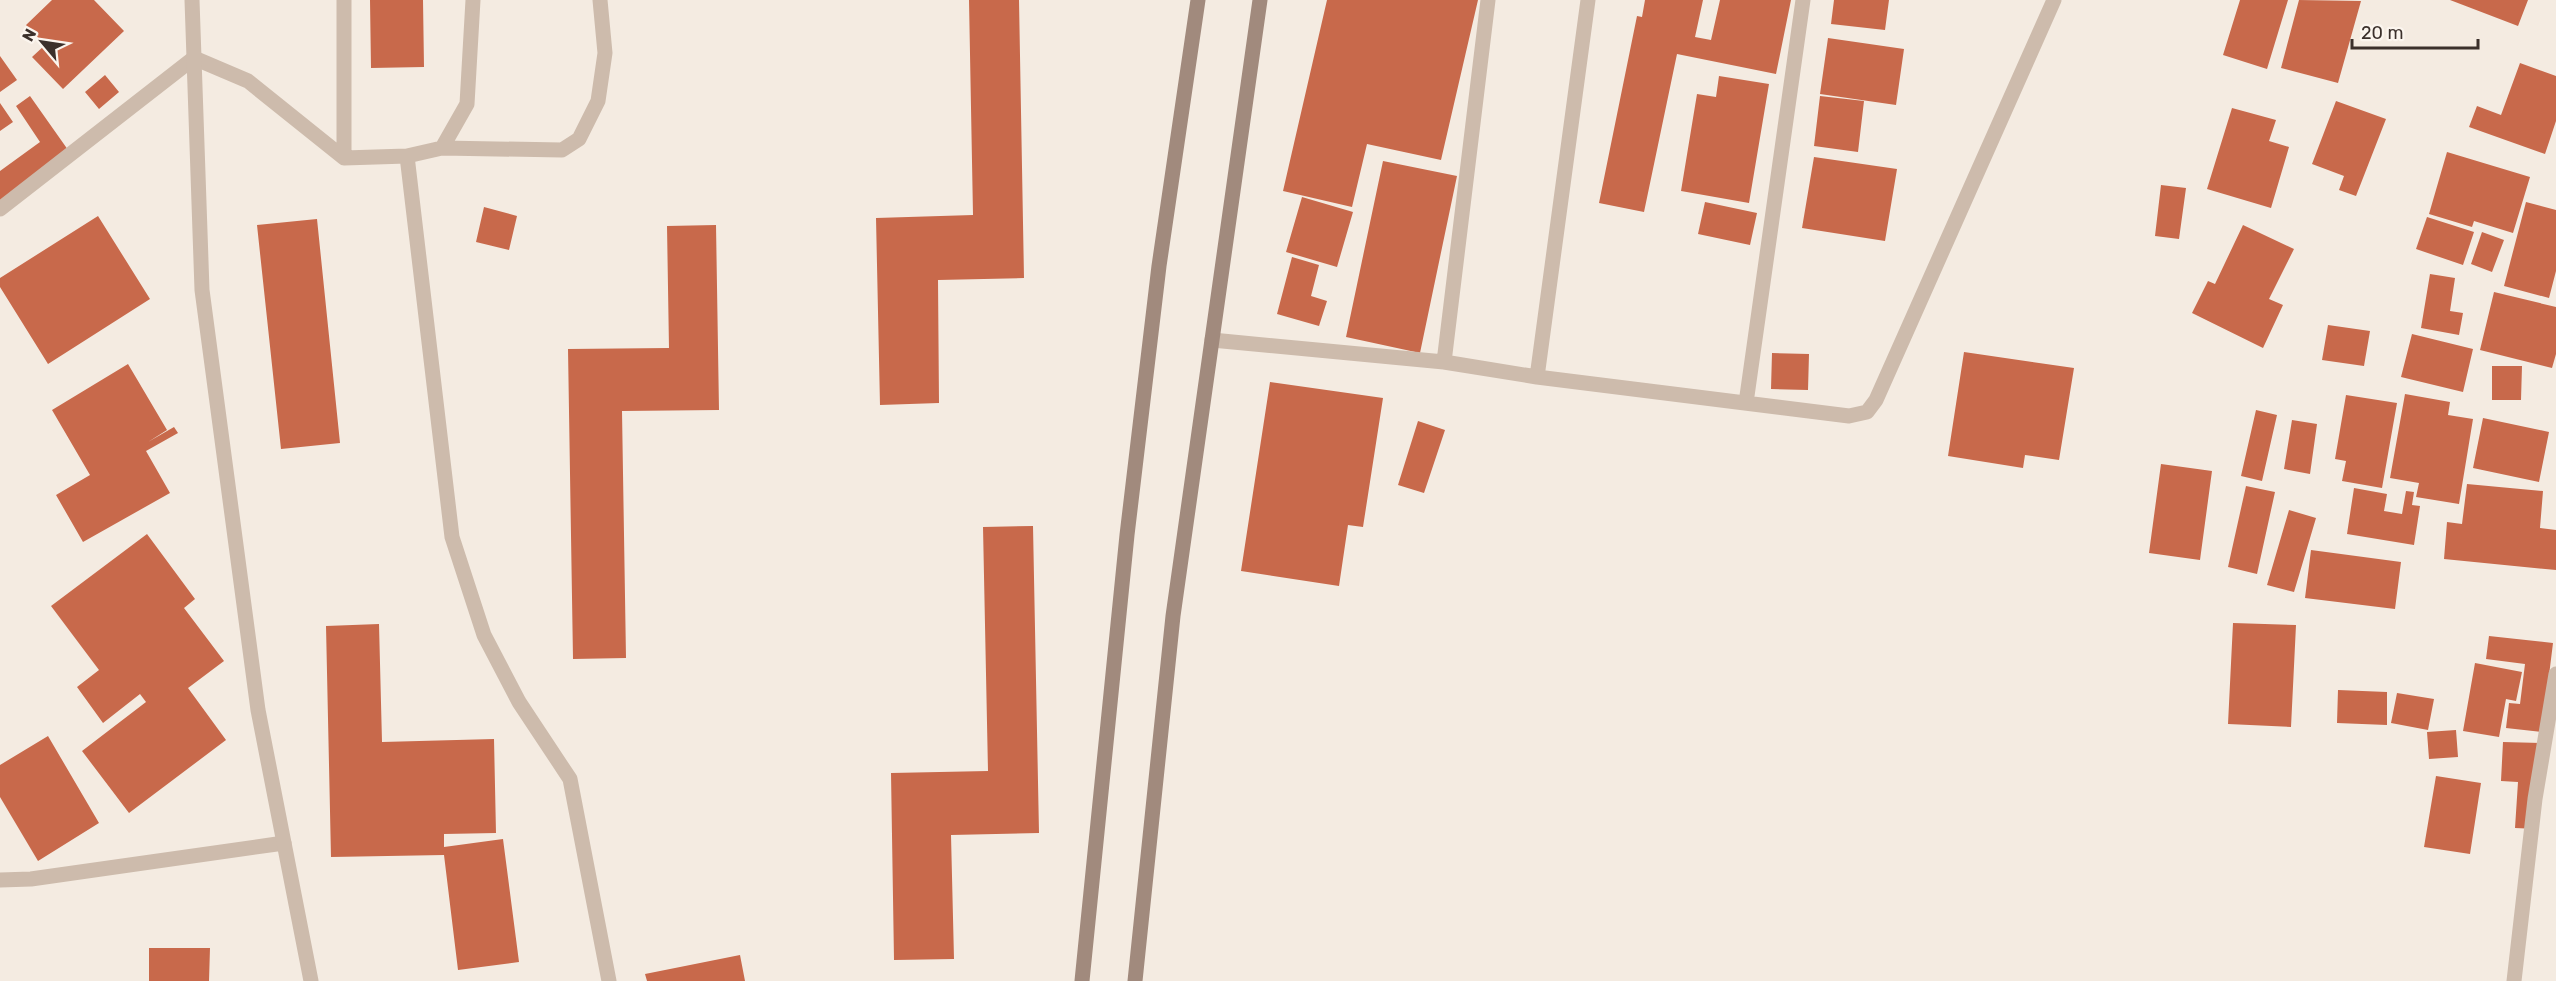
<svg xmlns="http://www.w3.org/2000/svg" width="2556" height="981" font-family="Rubik,sans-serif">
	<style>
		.building { fill: #c8694b }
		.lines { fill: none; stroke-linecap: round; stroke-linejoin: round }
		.minor { stroke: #cdbbac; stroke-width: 15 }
		.tertiary { stroke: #cdbbac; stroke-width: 15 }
		.secondary { stroke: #a18a7d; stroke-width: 15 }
	</style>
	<rect width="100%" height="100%" fill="#f4ebe1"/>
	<path class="building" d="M 52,0 L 94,0 L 124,31 L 63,89 L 32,57 L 45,45 L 26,25 Z
		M 370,0 L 423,0 L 424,67 L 371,68 Z
		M 969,0 L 1019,0 L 1024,278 L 938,280 L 939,403 L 880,405 L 876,218 L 973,215 Z
		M 1327,0 L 1478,0 L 1441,160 L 1367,144 L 1352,207 L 1283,191 Z
		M 1645,0 L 1703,0 L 1695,37 L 1711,40 L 1720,0 L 1791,0 L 1776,74 L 1677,54 L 1644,212 L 1599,203 L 1637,16 L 1642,17 Z
		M 1834,0 L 1889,0 L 1885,30 L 1831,24 Z
		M 2240,0 L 2288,0 L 2267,69 L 2223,55 Z
		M 2299,0 L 2361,1 L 2338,83 L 2281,68 Z
		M 2450,0 L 2528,0 L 2518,26 Z
		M 1828,38 L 1904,49 L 1896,105 L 1820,94 Z
		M 0,56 L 17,80 L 0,92 Z
		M 2520,63 L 2556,76 L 2556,121 L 2545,154 L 2469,127 L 2477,106 L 2501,115 Z
		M 105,75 L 119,92 L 99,109 L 85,92 Z
		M 1719,76 L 1769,84 L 1749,203 L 1681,191 L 1697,94 L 1716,97 Z
		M 30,96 L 73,157 L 0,208 L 0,171 L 40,142 L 16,106 Z
		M 1820,96 L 1864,101 L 1858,152 L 1814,146 Z
		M 2336,101 L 2386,119 L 2356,196 L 2339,190 L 2344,176 L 2312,164 Z
		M 0,103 L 13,122 L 0,131 Z
		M 2232,108 L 2276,120 L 2269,141 L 2289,147 L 2271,208 L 2207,189 Z
		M 2447,152 L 2530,177 L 2513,233 L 2474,221 L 2472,227 L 2429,214 Z
		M 1814,157 L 1897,169 L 1885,241 L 1802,228 Z
		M 1383,161 L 1457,176 L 1420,353 L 1346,337 Z
		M 2161,185 L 2186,188 L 2179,239 L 2155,236 Z
		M 1302,197 L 1353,212 L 1337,267 L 1286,252 Z
		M 1705,202 L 1757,213 L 1750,245 L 1698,234 Z
		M 2526,202 L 2556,210 L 2556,271 L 2549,298 L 2504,286 Z
		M 484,207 L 517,216 L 509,250 L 476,242 Z
		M 98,216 L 150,299 L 48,364 L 0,287 L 0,278 Z
		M 2427,217 L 2474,232 L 2463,265 L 2416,249 Z
		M 317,219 L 340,443 L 281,449 L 257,225 Z
		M 716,225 L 719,410 L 622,411 L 626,658 L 573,659 L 568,349 L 669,348 L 667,226 Z
		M 2243,225 L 2294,249 L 2269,299 L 2283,305 L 2263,348 L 2192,313 L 2208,281 L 2215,284 Z
		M 2482,232 L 2504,240 L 2492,272 L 2471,264 Z
		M 1292,257 L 1319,265 L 1311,296 L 1327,301 L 1319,326 L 1277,314 Z
		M 2430,274 L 2455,278 L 2450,311 L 2463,313 L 2459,335 L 2421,328 Z
		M 2494,292 L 2556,307 L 2556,354 L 2552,368 L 2480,350 Z
		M 2328,325 L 2370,331 L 2364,366 L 2322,360 Z
		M 2412,334 L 2473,349 L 2463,392 L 2401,377 Z
		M 1964,352 L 2074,368 L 2059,460 L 2025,455 L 2023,468 L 1948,456 Z
		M 1772,353 L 1809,354 L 1808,390 L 1771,389 Z
		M 128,364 L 167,430 L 148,442 L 174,427 L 178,433 L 146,451 L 170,493 L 83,542 L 56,495 L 90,475 L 52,410 Z
		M 2492,366 L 2522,366 L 2521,400 L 2492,400 Z
		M 1270,382 L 1383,398 L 1363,527 L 1348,525 L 1339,586 L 1241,571 Z
		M 2405,394 L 2450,402 L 2448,415 L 2473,419 L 2459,504 L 2416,497 L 2419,483 L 2390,478 Z
		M 2346,395 L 2397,403 L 2382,488 L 2342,481 L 2346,461 L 2335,459 Z
		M 2256,410 L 2277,415 L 2262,481 L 2241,476 Z
		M 2483,418 L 2549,432 L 2539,482 L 2473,468 Z
		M 2292,420 L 2317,424 L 2310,474 L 2284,469 Z
		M 1418,421 L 1445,430 L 1424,493 L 1398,485 Z
		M 2161,464 L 2212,471 L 2200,560 L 2149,553 Z
		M 2467,484 L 2543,491 L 2540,528 L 2556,530 L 2556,570 L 2444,559 L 2447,522 L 2462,524 Z
		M 2246,486 L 2275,492 L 2257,574 L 2228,567 Z
		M 2354,488 L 2387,494 L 2384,511 L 2402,514 L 2406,491 L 2414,492 L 2412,505 L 2420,506 L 2414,545 L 2347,534 Z
		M 2289,510 L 2316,518 L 2294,592 L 2267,585 Z
		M 1033,526 L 1039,833 L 951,835 L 954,959 L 894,960 L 891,773 L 988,771 L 983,527 Z
		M 147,534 L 195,599 L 184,608 L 224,661 L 188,688 L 226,740 L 129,813 L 82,751 L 146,702 L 140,694 L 103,723 L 77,687 L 99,670 L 51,606 Z
		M 2311,550 L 2401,562 L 2395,609 L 2305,598 Z
		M 2233,623 L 2296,625 L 2291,727 L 2228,724 Z
		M 379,624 L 382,742 L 494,739 L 496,833 L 444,834 L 444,847 L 503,839 L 519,962 L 458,970 L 444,855 L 331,857 L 326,626 Z
		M 2489,636 L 2553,643 L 2542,732 L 2506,728 L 2509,703 L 2520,704 L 2525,664 L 2486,659 Z
		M 2475,663 L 2522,672 L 2516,701 L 2506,699 L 2499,737 L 2463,731 Z
		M 2338,690 L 2387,692 L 2387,725 L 2337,723 Z
		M 2397,693 L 2434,699 L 2428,730 L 2391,723 Z
		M 2456,730 L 2458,757 L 2429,759 L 2427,732 Z
		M 48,736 L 99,823 L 38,861 L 0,797 L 0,765 Z
		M 2503,742 L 2541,743 L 2537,829 L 2515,828 L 2518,782 L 2501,781 Z
		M 2436,776 L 2481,783 L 2470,854 L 2424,847 Z
		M 149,948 L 210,948 L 209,981 L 149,981 Z
		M 740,955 L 745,981 L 647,981 L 645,974 Z"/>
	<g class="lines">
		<path class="minor" d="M 344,0 L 344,158
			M 442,148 L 562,150 L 579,139 L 598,101 L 605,53 L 600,0
			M 407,156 L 442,148 L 467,104 L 473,0
			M 0,209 L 194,58 L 248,81 L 344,158 L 407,156 L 452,537 L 484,635 L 519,702 L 570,779 L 609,981
			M 1212,340 L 1444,362 L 1537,377 L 1849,416 L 1867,412 L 1876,400 L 2054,0
			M 1444,362 L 1488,0
			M 1537,377 L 1588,0
			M 1746,403 L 1803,0
			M 0,880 L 31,879 L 284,843
			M 2514,981 L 2535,799 L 2556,674"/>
		<path class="tertiary" d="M 192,0 L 202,290 L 258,710 L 311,981"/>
		<path class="secondary" d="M 1082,981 L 1127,535 L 1159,266 L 1198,0
			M 1135,981 L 1173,616 L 1260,0"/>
	</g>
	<g transform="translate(42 42) rotate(299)" stroke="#fbf5ee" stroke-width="4.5" paint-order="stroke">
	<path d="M0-4.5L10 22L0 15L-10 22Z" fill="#3b302b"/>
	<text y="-9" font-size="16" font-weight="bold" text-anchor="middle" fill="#3b302b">N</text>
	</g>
	<path d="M2352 39v9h126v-9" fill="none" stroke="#3b302b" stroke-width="3"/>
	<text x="2361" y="39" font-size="18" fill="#3b302b" stroke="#fbf5ee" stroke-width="4.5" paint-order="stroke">20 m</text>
</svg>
